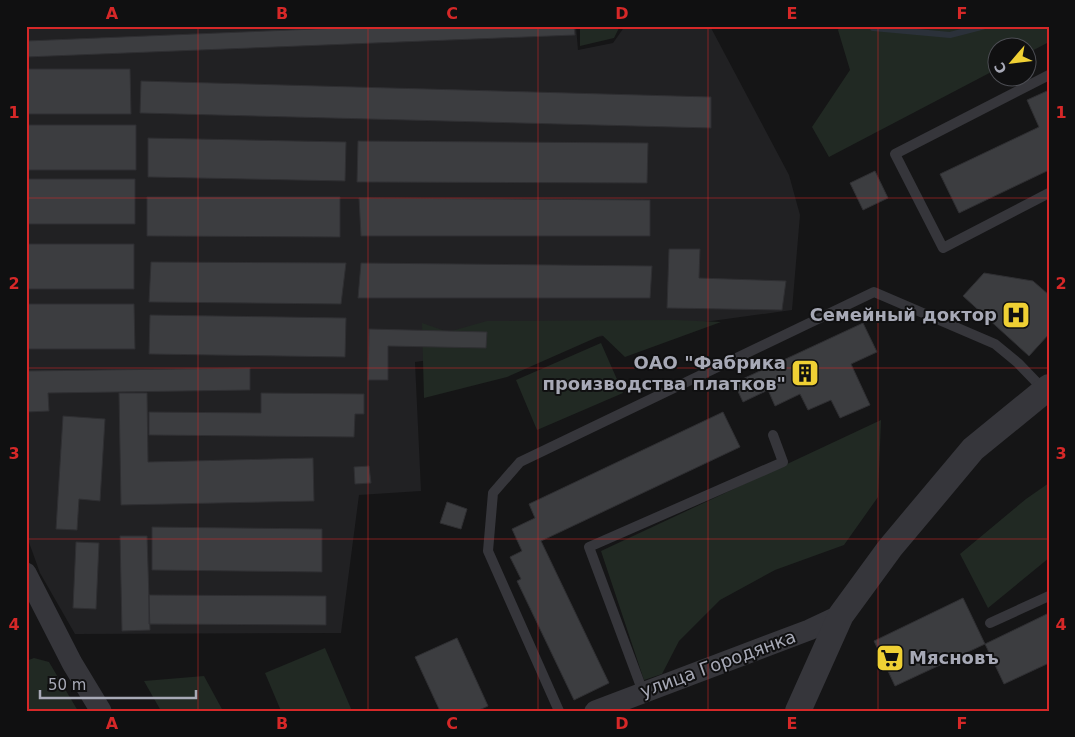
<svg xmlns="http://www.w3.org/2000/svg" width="1075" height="737" font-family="'DejaVu Sans',sans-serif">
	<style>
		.built { fill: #212123 }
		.green { fill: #212923 }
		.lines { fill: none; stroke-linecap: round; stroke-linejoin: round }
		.stream { stroke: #2b313a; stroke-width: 6 }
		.building { fill: #3c3d40; stroke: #2f2f32 }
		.service { stroke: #36363b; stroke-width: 10 }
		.minor { stroke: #36363b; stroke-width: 21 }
		.tertiary { stroke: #36363b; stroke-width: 26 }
		.grid { fill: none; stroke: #d62828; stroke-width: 1; stroke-opacity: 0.55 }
		.labels { text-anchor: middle; stroke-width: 4; stroke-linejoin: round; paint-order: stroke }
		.poi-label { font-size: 18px; font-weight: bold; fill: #a7a9b6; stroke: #101011; text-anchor: end }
		.street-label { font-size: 18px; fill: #a7a9b6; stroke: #101011 }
		.neatline { fill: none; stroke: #d62828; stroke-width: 2 }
		.grid-label { font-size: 16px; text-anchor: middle; font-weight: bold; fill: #d62828 }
	</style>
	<rect width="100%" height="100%" fill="#151516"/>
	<path class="built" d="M 26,26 L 576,26 L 578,50 L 613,43 L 625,26 L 710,26 L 789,175 L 800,215 L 792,310 L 415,362 L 421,491 L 359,495 L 341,633 L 75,634 L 40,573 L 26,534 Z"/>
	<path class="green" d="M 580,26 L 620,26 L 614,38 L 580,46 Z
		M 840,26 L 1049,26 L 1049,42 L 1028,53 L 1028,48 L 998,48 L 997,69 L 829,157 L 812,127 L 850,70 L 838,30 Z
		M 674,320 L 721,322 L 625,357 L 602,335 L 507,377 L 424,398 L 422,323 L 448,332 L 487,321 Z
		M 601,343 L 623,393 L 537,430 L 516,380 Z
		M 881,420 L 878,497 L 844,545 L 775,570 L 720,600 L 679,641 L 662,674 L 644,680 L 601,551 Z
		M 1049,483 L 1049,558 L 988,608 L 960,554 L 1026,499 Z
		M 325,648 L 352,711 L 281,711 L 265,673 Z
		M 34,658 L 49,662 L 78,711 L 26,711 L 26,661 Z
		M 204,676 L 223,711 L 161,711 L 144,681 Z"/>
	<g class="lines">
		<path class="stream" d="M 873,28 L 950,35 L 985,26"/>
	</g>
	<path class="building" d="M 387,26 L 574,26 L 575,35 L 26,57 L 26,41 Z
		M 26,69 L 130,69 L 131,114 L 26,114 Z
		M 141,81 L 711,97 L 711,128 L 140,113 Z
		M 1047,91 L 1049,95 L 1049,170 L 959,213 L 940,174 L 1039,127 L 1027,100 Z
		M 26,125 L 136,125 L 136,170 L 26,170 Z
		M 148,138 L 346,142 L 345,181 L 148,177 Z
		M 358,141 L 648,143 L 647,183 L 357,182 Z
		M 875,171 L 888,198 L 863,210 L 850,183 Z
		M 26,179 L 135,179 L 135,224 L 26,224 Z
		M 147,197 L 340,197 L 340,237 L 147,236 Z
		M 359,198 L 650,200 L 650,236 L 361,236 Z
		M 26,244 L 134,244 L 134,289 L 26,289 Z
		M 669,249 L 700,249 L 699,278 L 786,281 L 782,310 L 667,308 Z
		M 151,262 L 346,263 L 341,304 L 149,302 Z
		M 361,263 L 652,266 L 650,298 L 358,298 Z
		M 984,273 L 1033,281 L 1049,295 L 1049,334 L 1029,356 L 963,296 Z
		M 26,304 L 134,304 L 135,349 L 26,349 Z
		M 150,315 L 346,318 L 345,357 L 149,354 Z
		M 863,323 L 877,352 L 851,364 L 870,405 L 840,418 L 831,400 L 808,410 L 800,394 L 775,406 L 768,390 L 743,402 L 734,383 Z
		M 369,329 L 487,332 L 486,348 L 388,346 L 388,380 L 368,380 Z
		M 250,368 L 250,390 L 48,393 L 49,411 L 27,412 L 26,371 Z
		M 119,393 L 147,393 L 148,462 L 313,458 L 314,501 L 121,505 Z
		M 261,393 L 364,394 L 364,414 L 355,414 L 354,437 L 149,435 L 149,412 L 261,413 Z
		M 723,412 L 740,447 L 541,541 L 609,683 L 574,700 L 517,581 L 521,579 L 510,557 L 522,551 L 512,529 L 535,518 L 529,504 Z
		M 63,416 L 105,419 L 100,501 L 79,499 L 77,530 L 56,529 Z
		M 369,466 L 371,483 L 355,484 L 354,467 Z
		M 447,502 L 467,509 L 461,529 L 440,523 Z
		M 152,527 L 322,529 L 322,572 L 152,570 Z
		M 120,536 L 147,536 L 150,630 L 122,631 Z
		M 76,542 L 99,543 L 96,609 L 73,608 Z
		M 149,595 L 326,596 L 326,625 L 149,624 Z
		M 963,598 L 985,644 L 895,686 L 874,641 Z
		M 1049,613 L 1049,663 L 1004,684 L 985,644 Z
		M 457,638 L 488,706 L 477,711 L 440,711 L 415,657 Z"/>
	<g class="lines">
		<path class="service" d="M 1049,75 L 895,154 L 943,248 L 1049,193
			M 990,623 L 1049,596
			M 643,692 L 589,547 L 783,462 L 773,435
			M 559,711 L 488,551 L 493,493 L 520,462 L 874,292 L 995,344 L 1018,363 L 1044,390"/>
		<path class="minor" d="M 26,573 L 72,663 L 101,711
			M 595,711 L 809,630 L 841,615"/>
		<path class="tertiary" d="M 798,711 L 841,615 L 890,548 L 973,449 L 1049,387"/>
	</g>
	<path class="grid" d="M 198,26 L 198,711M 368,26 L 368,711M 538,26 L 538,711M 708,26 L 708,711M 878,26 L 878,711M 26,198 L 1049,198M 26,368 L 1049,368M 26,539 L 1049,539"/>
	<defs>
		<symbol id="hospital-square" viewBox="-11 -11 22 22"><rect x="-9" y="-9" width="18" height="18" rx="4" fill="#efd034" stroke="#101011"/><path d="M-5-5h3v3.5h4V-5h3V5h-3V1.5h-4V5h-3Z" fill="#111"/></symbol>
		<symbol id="building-square" viewBox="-11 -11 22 22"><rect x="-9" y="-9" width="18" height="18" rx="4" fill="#efd034" stroke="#101011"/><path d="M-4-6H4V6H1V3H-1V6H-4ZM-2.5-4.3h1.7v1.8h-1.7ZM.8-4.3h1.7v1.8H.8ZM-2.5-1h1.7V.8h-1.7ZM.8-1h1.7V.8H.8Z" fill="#111"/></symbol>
		<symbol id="supermarket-square" viewBox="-11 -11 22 22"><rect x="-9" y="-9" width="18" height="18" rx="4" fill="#efd034" stroke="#101011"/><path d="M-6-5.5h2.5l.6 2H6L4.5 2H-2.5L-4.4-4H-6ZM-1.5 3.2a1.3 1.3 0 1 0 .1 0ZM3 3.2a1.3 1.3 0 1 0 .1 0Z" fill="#111"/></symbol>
	</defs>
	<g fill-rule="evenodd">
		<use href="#hospital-square" x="1000" y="299" width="32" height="32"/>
		<use href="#building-square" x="789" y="357" width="32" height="32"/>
		<use href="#supermarket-square" x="874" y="642" width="32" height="32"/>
	</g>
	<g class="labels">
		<g class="poi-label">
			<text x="997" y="321">Семейный доктор</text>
			<text x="786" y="369">ОАО "Фабрика<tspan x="786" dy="21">производства платков"</tspan></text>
			<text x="909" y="664" text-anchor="start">Мясновъ</text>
		</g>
		<g class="street-label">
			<text transform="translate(718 664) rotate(-20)" y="6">улица Городянка</text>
		</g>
	</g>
	<rect width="1075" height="737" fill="none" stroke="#101011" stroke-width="55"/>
	<g transform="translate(1012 62) rotate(242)"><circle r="24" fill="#101011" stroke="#4c4d53"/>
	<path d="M0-4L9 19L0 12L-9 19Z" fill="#efd034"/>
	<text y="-8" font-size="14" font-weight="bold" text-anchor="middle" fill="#a7a9b6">С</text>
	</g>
	<path d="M40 690v8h156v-8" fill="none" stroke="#a7a9b6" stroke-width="2.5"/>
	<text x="48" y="690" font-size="15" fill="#a7a9b6" stroke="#101011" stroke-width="4" paint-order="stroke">50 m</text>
	<rect x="28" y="28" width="1020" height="682" class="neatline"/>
	<g class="grid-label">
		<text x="112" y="19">A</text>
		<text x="282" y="19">B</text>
		<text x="452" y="19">C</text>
		<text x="622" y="19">D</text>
		<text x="792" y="19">E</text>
		<text x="962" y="19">F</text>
		<text x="14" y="118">1</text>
		<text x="1061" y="118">1</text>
		<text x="14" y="289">2</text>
		<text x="1061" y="289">2</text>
		<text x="14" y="459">3</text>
		<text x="1061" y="459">3</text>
		<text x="14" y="630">4</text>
		<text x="1061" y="630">4</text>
		<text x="112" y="729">A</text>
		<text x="282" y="729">B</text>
		<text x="452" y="729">C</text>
		<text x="622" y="729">D</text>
		<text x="792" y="729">E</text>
		<text x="962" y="729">F</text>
	</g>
</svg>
